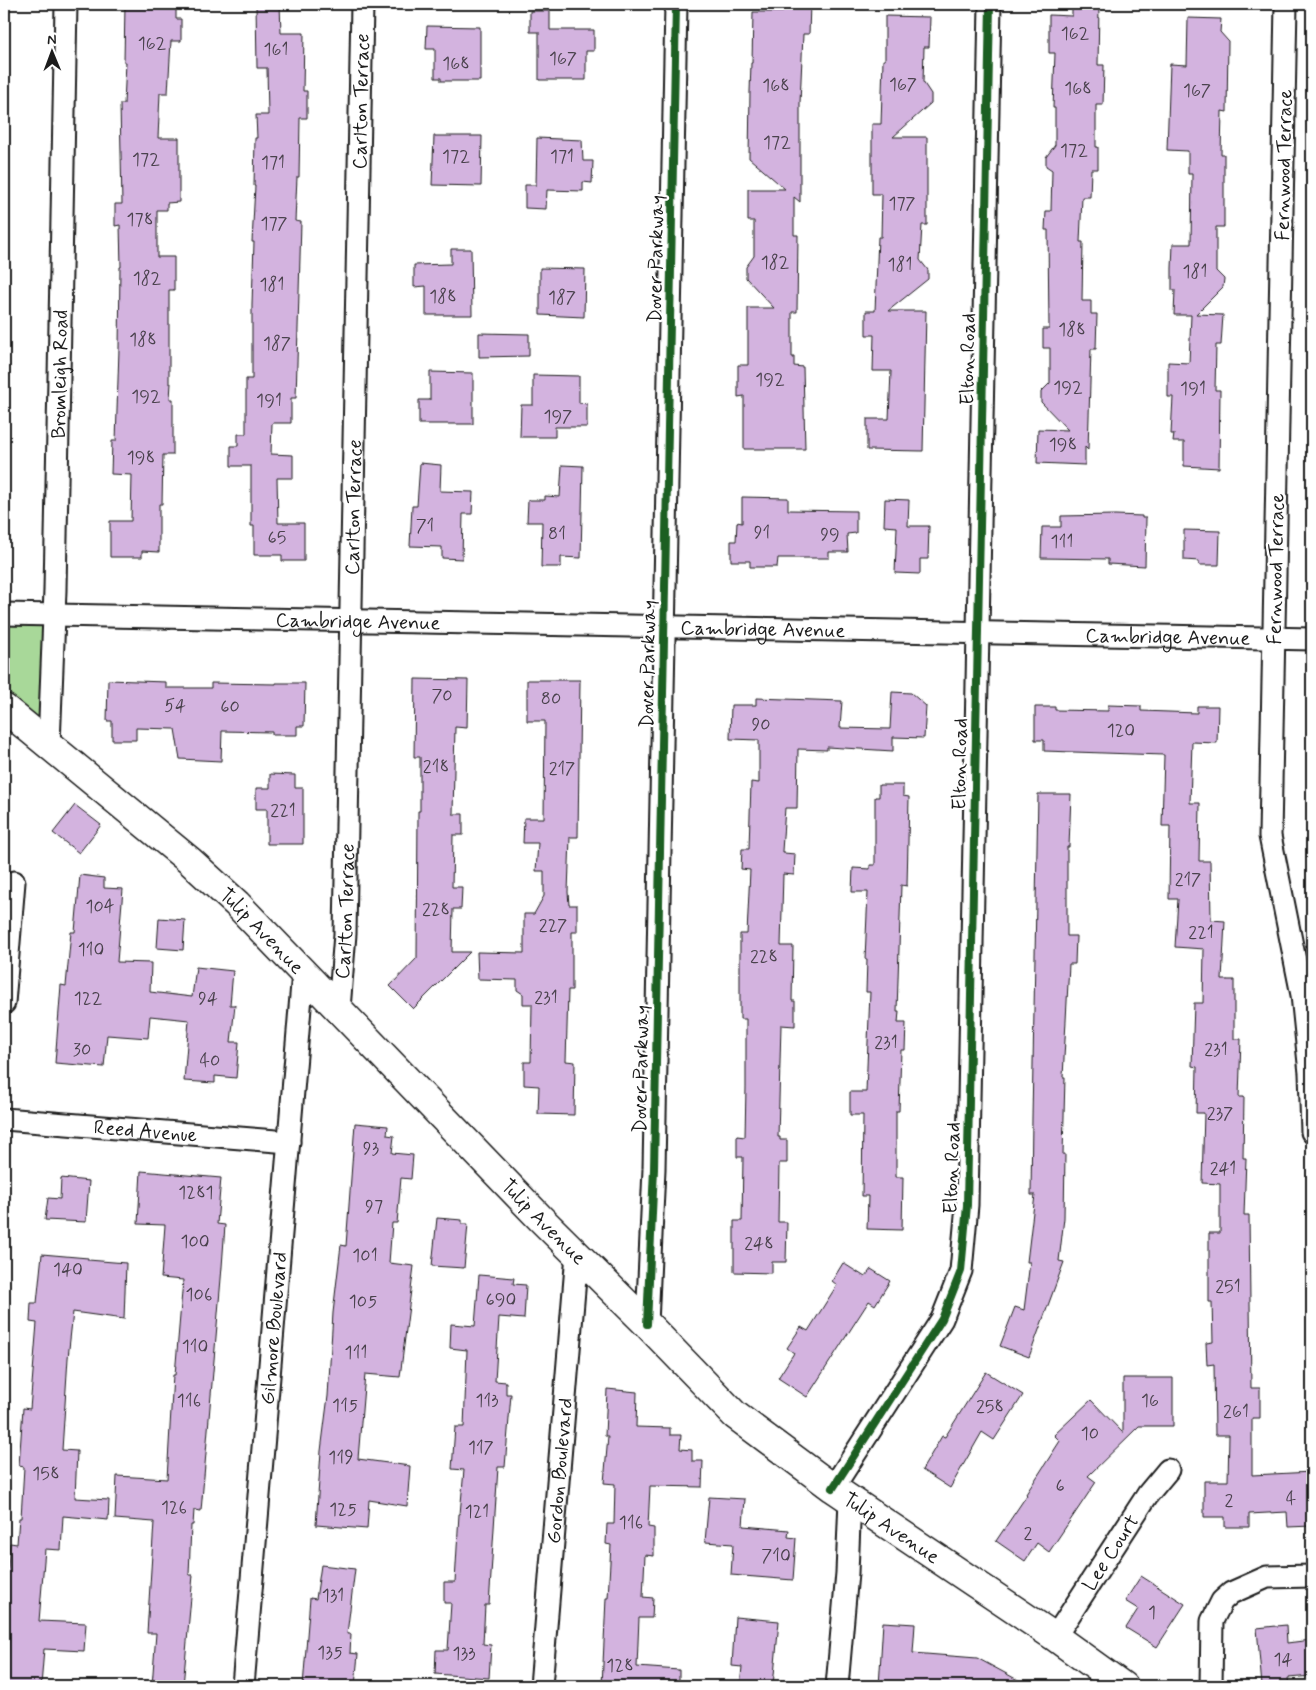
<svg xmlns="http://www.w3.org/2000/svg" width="1316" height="1690" font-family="Mynerve,sans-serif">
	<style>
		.green { fill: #a8d899; stroke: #627a5a }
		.building { fill: #d3b3df; stroke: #1c1c1c }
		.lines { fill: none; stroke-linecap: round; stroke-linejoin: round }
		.street-casing { stroke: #1c1c1c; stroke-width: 25 }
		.secondary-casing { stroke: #1c1c1c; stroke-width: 31 }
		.street { stroke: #fff; stroke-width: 21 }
		.secondary { stroke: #fff; stroke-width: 28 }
		.cycleway-casing { stroke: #fff; stroke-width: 11 }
		.cycleway { stroke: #1b5e20; stroke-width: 8 }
		.labels { text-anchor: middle; stroke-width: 4.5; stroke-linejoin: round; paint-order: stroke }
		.number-label { font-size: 18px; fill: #4a424d }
		.street-label { font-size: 20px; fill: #1c1c1c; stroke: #fff }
	</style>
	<rect width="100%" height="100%" fill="#fff"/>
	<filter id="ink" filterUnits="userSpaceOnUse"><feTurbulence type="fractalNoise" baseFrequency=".02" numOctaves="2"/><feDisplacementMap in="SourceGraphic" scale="10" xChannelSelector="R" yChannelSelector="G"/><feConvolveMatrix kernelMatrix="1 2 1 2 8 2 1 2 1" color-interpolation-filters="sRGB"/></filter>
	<g filter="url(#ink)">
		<path class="green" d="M 4,615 L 52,616 L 48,741 L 4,706 Z"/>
		<path class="building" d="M 125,4 L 176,4 L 176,19 L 181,19 L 181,41 L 171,41 L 168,93 L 160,93 L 158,138 L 179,138 L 179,202 L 167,203 L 167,210 L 157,210 L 157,257 L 174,257 L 174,290 L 169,290 L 169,383 L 171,383 L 170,399 L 173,399 L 173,455 L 163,455 L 162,504 L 159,504 L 159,552 L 142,551 L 142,557 L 110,557 L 110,521 L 131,521 L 132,475 L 111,474 L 112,441 L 116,441 L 119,349 L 120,267 L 121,267 L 120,225 L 115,226 L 115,204 L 122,204 L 120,104 L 124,104 L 126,62 L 124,62 Z
			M 256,4 L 280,4 L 281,33 L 304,33 L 303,91 L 307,91 L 307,118 L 300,118 L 299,177 L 297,177 L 295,221 L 301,222 L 296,398 L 291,398 L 291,423 L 272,423 L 271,454 L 293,455 L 293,478 L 277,478 L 278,523 L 304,523 L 304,561 L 282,561 L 282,555 L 254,555 L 254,526 L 251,526 L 251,466 L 231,466 L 231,446 L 238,446 L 238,434 L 246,434 L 246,379 L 252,379 L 252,304 L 254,242 L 252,242 L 255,186 L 254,186 L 255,138 L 257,138 L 256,115 L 268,115 L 267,68 L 257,68 Z
			M 784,4 L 810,4 L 809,34 L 803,34 L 800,103 L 800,202 L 794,197 L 794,235 L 798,235 L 797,312 L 792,312 L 792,357 L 794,357 L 794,366 L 803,367 L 805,449 L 744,449 L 744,396 L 738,397 L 738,365 L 748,365 L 748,308 L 774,308 L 746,278 L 746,267 L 754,256 L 754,221 L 748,221 L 748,189 L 785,189 L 749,158 L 750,92 L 751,63 L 752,63 L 753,12 L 783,12 Z
			M 1072,6 L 1099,6 L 1098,65 L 1104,65 L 1103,105 L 1096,105 L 1096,147 L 1098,147 L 1098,169 L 1091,169 L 1090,197 L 1082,197 L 1080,242 L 1083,242 L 1082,301 L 1091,301 L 1091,314 L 1097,314 L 1096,349 L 1091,349 L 1088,450 L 1085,447 L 1085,465 L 1037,463 L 1038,429 L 1068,430 L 1041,402 L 1041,392 L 1050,383 L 1050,348 L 1043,348 L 1043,329 L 1049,329 L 1048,230 L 1045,230 L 1046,211 L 1051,211 L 1052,170 L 1046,166 L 1046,157 L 1055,145 L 1055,108 L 1053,108 L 1055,53 L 1049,53 L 1049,15 L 1072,16 Z
			M 530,11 L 550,11 L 550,30 L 594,30 L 594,51 L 586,51 L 586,80 L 539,80 L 539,32 L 530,32 Z
			M 885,16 L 930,17 L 929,47 L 924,47 L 923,82 L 931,94 L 931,103 L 893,137 L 927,137 L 927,225 L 922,225 L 920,260 L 928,270 L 928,279 L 888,311 L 926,311 L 923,451 L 867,450 L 867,419 L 889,419 L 891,371 L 873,371 L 874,335 L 866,335 L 866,311 L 875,311 L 878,237 L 881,237 L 882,194 L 872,194 L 872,124 L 881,124 L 883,60 L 885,60 Z
			M 1188,18 L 1221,19 L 1220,32 L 1228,41 L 1227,112 L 1222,111 L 1221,154 L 1224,154 L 1224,227 L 1216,227 L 1216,271 L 1224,279 L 1223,287 L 1196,314 L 1223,315 L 1221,345 L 1216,345 L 1215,390 L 1220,390 L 1219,468 L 1184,466 L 1184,442 L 1173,442 L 1174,434 L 1171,434 L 1173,397 L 1168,397 L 1168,362 L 1189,363 L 1191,315 L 1174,315 L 1175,290 L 1172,290 L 1172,268 L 1173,244 L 1191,244 L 1192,174 L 1188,174 L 1188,151 L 1167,150 L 1170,64 L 1187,65 Z
			M 427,26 L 480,27 L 480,81 L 441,81 L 441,78 L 435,78 L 435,49 L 426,49 Z
			M 434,136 L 482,136 L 481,186 L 432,185 Z
			M 537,138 L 582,140 L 583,161 L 593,161 L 592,183 L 583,182 L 583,191 L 547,190 L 546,209 L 525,208 L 525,185 L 536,185 Z
			M 451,249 L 471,249 L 472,315 L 426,315 L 426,286 L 414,287 L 414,265 L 451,264 Z
			M 540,268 L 585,269 L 584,317 L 540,315 Z
			M 479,333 L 529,334 L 529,356 L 479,357 Z
			M 430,372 L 473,373 L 473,424 L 419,424 L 419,400 L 430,400 Z
			M 533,375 L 579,376 L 579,403 L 587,404 L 587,427 L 555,427 L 555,437 L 520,437 L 521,405 L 533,405 Z
			M 420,463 L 441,465 L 440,491 L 473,492 L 472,514 L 463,514 L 462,559 L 442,558 L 442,547 L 410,546 L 412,506 L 417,506 Z
			M 562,465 L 583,466 L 581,558 L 561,557 L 561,567 L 541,567 L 542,522 L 527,522 L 528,500 L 545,500 L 545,496 L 560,497 Z
			M 742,497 L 788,498 L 788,510 L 856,511 L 856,533 L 847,534 L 848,552 L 829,552 L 829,558 L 778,558 L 777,567 L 750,567 L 750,561 L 731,561 L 731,541 L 736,541 L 737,522 L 742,523 Z
			M 885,499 L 909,500 L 908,526 L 929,526 L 928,559 L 920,559 L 920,574 L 895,573 L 897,527 L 884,526 Z
			M 1115,515 L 1142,516 L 1142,518 L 1146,518 L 1145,566 L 1108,564 L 1108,559 L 1041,558 L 1042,527 L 1061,527 L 1061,516 Z
			M 1184,530 L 1220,531 L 1219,565 L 1199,565 L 1199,561 L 1184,560 Z
			M 415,679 L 468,680 L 467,728 L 455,727 L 453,814 L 463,814 L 463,835 L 453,835 L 452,887 L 462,887 L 461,909 L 453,909 L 452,952 L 470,952 L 413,1009 L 390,986 L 417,958 L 418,811 L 420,811 L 420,757 L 414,757 Z
			M 108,680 L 166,682 L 166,688 L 211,688 L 211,683 L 276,684 L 276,683 L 305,683 L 304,726 L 297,726 L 297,735 L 272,735 L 272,732 L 222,731 L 221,761 L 180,759 L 175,729 L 136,728 L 136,740 L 112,740 L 112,721 L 107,721 Z
			M 527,680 L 580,680 L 578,837 L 570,837 L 568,892 L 569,905 L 577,905 L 577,932 L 572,932 L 572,990 L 568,990 L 567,1027 L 566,1061 L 575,1062 L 574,1115 L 538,1114 L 539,1086 L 524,1085 L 524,1062 L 531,1062 L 532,1004 L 523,1004 L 523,994 L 517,990 L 517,980 L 478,979 L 477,952 L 524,953 L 524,914 L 534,914 L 544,896 L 544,871 L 536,871 L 538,843 L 523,843 L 524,818 L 544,818 L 545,721 L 527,721 Z
			M 892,692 L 911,693 L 926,706 L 924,738 L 893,737 L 893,751 L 827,747 L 827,750 L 798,749 L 797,808 L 785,808 L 782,851 L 784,851 L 784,853 L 795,854 L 794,875 L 783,874 L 781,946 L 793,946 L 792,1001 L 795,1001 L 795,1026 L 781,1025 L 778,1137 L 780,1137 L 780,1140 L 787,1140 L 787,1163 L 779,1163 L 778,1222 L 787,1222 L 786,1262 L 772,1262 L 772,1273 L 734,1272 L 734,1221 L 742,1221 L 743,1157 L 737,1157 L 737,1136 L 745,1137 L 746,1087 L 746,1019 L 740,1019 L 740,934 L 747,934 L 750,870 L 741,869 L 742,849 L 749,849 L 751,782 L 759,783 L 759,740 L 730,739 L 731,705 L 756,705 L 756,698 L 842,701 L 840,728 L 890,729 Z
			M 1108,705 L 1141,706 L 1141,711 L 1197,713 L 1197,706 L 1218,706 L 1217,743 L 1192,742 L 1190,803 L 1200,803 L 1199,861 L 1210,861 L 1211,920 L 1225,921 L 1222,980 L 1234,980 L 1234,1039 L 1241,1039 L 1239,1097 L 1244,1097 L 1243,1158 L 1246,1158 L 1244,1215 L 1249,1215 L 1251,1388 L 1260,1388 L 1260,1418 L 1252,1418 L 1252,1475 L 1312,1472 L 1312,1526 L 1288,1527 L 1287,1512 L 1249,1514 L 1249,1527 L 1225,1527 L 1225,1517 L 1204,1517 L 1204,1481 L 1228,1481 L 1229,1435 L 1215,1435 L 1214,1364 L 1207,1365 L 1206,1343 L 1213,1342 L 1212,1302 L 1209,1302 L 1209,1233 L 1220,1233 L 1220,1184 L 1202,1183 L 1204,1113 L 1196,1113 L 1197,1067 L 1192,1066 L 1194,1003 L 1203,1003 L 1204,949 L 1175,947 L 1178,899 L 1169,899 L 1170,826 L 1162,826 L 1164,755 L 1044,751 L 1044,740 L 1035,740 L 1035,707 L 1055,707 L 1055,710 L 1108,711 Z
			M 270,774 L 295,775 L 295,788 L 303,788 L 303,844 L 267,844 L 267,809 L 256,809 L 256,788 L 270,788 Z
			M 879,785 L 903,785 L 903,796 L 909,797 L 907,886 L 901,885 L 897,1011 L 899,1011 L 898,1023 L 906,1023 L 905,1050 L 901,1050 L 899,1111 L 896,1111 L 896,1177 L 903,1177 L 902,1230 L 867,1229 L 868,1196 L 862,1196 L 863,1115 L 850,1115 L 850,1092 L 866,1092 L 870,992 L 866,992 L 867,959 L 865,959 L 868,892 L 852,892 L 853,868 L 870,869 L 870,865 L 875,865 L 875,797 L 879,797 Z
			M 1038,794 L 1071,794 L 1069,847 L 1067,847 L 1067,936 L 1076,936 L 1075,964 L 1069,964 L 1063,1077 L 1065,1077 L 1063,1154 L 1065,1154 L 1064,1218 L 1059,1261 L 1064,1262 L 1029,1357 L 1000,1346 L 1015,1307 L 1024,1310 L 1030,1262 L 1027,1262 L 1035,1195 L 1031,1195 L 1032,1118 Z
			M 75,805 L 101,825 L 79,853 L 53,833 Z
			M 80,875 L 104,878 L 104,888 L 123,889 L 117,962 L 151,963 L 150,992 L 192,997 L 196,967 L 233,971 L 230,1005 L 235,1005 L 231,1042 L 239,1042 L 236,1078 L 215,1076 L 215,1083 L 184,1081 L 189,1020 L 150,1016 L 148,1038 L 107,1035 L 104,1067 L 55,1063 L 61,985 L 66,986 L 71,932 L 75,932 Z
			M 159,918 L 185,920 L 183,950 L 157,948 Z
			M 355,1123 L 388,1126 L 387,1135 L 394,1136 L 392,1153 L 413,1155 L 411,1179 L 401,1178 L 397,1223 L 392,1223 L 389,1263 L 414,1266 L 400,1377 L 365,1374 L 358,1459 L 410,1466 L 407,1506 L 369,1500 L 367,1529 L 316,1525 L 321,1451 L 328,1396 L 333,1313 L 341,1245 L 346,1246 Z
			M 141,1171 L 221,1178 L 217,1224 L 225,1225 L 222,1267 L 201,1511 L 194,1510 L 193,1525 L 191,1525 L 189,1575 L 193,1575 L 183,1686 L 152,1686 L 156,1633 L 147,1633 L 154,1522 L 115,1519 L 117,1476 L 167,1479 L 173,1375 L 175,1375 L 183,1280 L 161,1278 L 165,1225 L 138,1224 Z
			M 61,1178 L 89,1181 L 86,1222 L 45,1220 L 48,1198 L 60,1199 Z
			M 437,1218 L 462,1220 L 462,1224 L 468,1224 L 464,1268 L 432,1266 Z
			M 42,1254 L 88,1258 L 88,1260 L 126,1263 L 124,1319 L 73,1312 L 68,1358 L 62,1450 L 77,1451 L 75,1498 L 109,1500 L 108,1520 L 63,1516 L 61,1550 L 45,1549 L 39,1621 L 86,1623 L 84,1651 L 44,1649 L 41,1686 L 6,1686 L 9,1635 L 4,1635 L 4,1614 L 10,1543 L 17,1544 L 19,1518 L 21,1518 L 24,1467 L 19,1466 L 23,1408 L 30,1409 L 37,1323 L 30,1322 L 31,1303 L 37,1303 Z
			M 843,1263 L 865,1277 L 871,1269 L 890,1281 L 875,1305 L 869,1301 L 807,1397 L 778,1378 L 794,1353 L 787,1348 L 801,1327 L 808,1331 L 837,1285 L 832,1281 Z
			M 479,1275 L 514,1278 L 513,1284 L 526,1285 L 524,1319 L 499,1317 L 495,1381 L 506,1382 L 506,1394 L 511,1394 L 505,1467 L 498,1467 L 489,1605 L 485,1605 L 483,1644 L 491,1645 L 489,1678 L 435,1674 L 436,1650 L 448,1650 L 451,1603 L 444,1603 L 444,1582 L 455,1582 L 459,1514 L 460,1514 L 464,1470 L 452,1469 L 455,1427 L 464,1427 L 467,1350 L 450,1348 L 451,1324 L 475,1326 Z
			M 986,1372 L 1023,1395 L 994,1440 L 982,1432 L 950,1488 L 922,1470 L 942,1436 L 945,1437 Z
			M 1123,1378 L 1173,1378 L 1173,1426 L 1139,1426 L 1088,1476 L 1096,1482 L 1049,1552 L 1037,1543 L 1025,1561 L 996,1541 L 1027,1495 L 1026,1494 L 1060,1441 L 1054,1435 L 1091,1400 L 1123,1433 Z
			M 607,1389 L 637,1392 L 636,1427 L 670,1428 L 670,1435 L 681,1435 L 680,1449 L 692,1450 L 692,1461 L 703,1461 L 702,1487 L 650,1486 L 648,1527 L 654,1528 L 654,1556 L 645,1555 L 643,1597 L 653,1598 L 652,1618 L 639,1618 L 637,1667 L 679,1670 L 679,1686 L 602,1686 L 606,1598 L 608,1598 L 611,1545 L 606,1544 L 607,1524 L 614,1524 L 615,1484 L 604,1483 L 608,1436 L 605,1436 Z
			M 709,1497 L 745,1499 L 743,1526 L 789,1530 L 788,1537 L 796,1538 L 793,1580 L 731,1575 L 733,1544 L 705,1542 Z
			M 321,1565 L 355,1569 L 347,1634 L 351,1634 L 350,1653 L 358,1654 L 355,1686 L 303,1686 L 310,1598 L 316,1599 Z
			M 1141,1576 L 1185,1604 L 1157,1647 L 1126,1628 L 1138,1609 L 1125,1601 Z
			M 735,1617 L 779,1621 L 773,1686 L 740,1686 L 742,1667 L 732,1666 Z
			M 883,1622 L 915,1624 L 913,1653 L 977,1658 L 1029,1686 L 879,1686 Z
			M 1286,1625 L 1287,1643 L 1311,1640 L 1312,1676 L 1288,1678 L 1289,1686 L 1262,1686 L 1257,1628 Z"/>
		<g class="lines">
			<defs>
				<g id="street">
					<path d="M 1286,4 L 1270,836 L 1302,995 L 1310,1073 L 1312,1132"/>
					<path id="s1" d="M 4,614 L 1312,639"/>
					<path id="s2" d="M 49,745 L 55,590 L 66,4"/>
					<path d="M 4,1003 L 14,882"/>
					<path id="s3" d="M 339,1009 L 345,934 L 362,4"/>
					<path id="s4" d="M 4,1119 L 289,1142"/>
					<path d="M 647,1324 L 654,1169 L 676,4"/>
					<path d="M 833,1488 L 942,1319 L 961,1271 L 967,1205 L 990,4"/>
					<path id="s5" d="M 1055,1637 L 1148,1494 L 1168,1470"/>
					<path id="s6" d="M 243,1686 L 303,972"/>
					<path id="s7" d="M 541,1686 L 577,1254"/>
					<path d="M 837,1686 L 847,1573 L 850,1499"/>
					<path d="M 1211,1686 L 1212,1621 L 1222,1601 L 1231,1593 L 1267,1577 L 1312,1576"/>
				</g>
				<g id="secondary">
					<path id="s8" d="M 4,708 L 190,861 L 237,904 L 541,1219 L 647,1324 L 735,1415 L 833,1488 L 1055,1637 L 1123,1686"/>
				</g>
			</defs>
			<use href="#street" class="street-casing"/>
			<use href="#secondary" class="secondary-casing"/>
			<use href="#street" class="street"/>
			<use href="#secondary" class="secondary"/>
			<defs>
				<path id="cycleway" d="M 647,1324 L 654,1169 L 676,4
					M 833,1488 L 942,1319 L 961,1271 L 967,1205 L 990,4"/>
			</defs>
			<use href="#cycleway" class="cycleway-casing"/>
			<use href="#cycleway" class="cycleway"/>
		</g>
	</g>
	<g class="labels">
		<g class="number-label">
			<text x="1075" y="39">162</text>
			<text x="152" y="49">162</text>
			<text x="276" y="55">161</text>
			<text x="563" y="64">167</text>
			<text x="456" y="69">168</text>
			<text x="903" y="90">167</text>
			<text x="776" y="91">168</text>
			<text x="1078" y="94">168</text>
			<text x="1197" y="96">167</text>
			<text x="777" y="148">172</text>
			<text x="1074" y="156">172</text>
			<text x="456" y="162">172</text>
			<text x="562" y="162">171</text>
			<text x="146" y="165">172</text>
			<text x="273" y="168">171</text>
			<text x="902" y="209">177</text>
			<text x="140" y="225">178</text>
			<text x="274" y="229">177</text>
			<text x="775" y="268">182</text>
			<text x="900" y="270">181</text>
			<text x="1195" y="277">181</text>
			<text x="147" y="284">182</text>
			<text x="272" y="290">181</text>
			<text x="443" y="302">188</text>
			<text x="562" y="303">187</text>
			<text x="1072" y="335">188</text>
			<text x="143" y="345">188</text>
			<text x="277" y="349">187</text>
			<text x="770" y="385">192</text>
			<text x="1068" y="393">192</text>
			<text x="1193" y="394">191</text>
			<text x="146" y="402">192</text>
			<text x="269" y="406">191</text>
			<text x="558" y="422">197</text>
			<text x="1063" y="450">198</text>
			<text x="141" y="463">198</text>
			<text x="425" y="531">71</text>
			<text x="762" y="538">91</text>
			<text x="557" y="539">81</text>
			<text x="830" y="540">99</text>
			<text x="277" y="543">65</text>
			<text x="1062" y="547">111</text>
			<text x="442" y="701">70</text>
			<text x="551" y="704">80</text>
			<text x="175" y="711">54</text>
			<text x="230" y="712">60</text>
			<text x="761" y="730">90</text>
			<text x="1121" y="736">120</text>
			<text x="436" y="772">218</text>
			<text x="562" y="774">217</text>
			<text x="283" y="816">221</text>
			<text x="1188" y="885">217</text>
			<text x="100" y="912">104</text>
			<text x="436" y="915">228</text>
			<text x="553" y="931">227</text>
			<text x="1201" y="938">221</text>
			<text x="91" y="955">110</text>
			<text x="764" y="962">228</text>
			<text x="546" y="1003">231</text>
			<text x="88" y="1004">122</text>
			<text x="208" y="1004">94</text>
			<text x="886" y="1048">231</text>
			<text x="82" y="1055">30</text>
			<text x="1216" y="1055">231</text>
			<text x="210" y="1066">40</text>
			<text x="1220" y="1119">237</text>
			<text x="371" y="1154">93</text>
			<text x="1223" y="1174">241</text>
			<text x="196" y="1198">1281</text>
			<text x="374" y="1212">97</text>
			<text x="195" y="1247">100</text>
			<text x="759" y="1249">248</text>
			<text x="365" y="1261">101</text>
			<text x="68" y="1275">140</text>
			<text x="1228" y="1292">251</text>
			<text x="199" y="1300">106</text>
			<text x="501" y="1305">690</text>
			<text x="363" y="1307">105</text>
			<text x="195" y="1352">110</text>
			<text x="356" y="1358">111</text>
			<text x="189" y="1406">116</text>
			<text x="487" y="1406">113</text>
			<text x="1150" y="1406">16</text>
			<text x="345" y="1411">115</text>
			<text x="990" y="1412">258</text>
			<text x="1236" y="1417">261</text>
			<text x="1090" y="1439">10</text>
			<text x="481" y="1453">117</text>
			<text x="341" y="1463">119</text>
			<text x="46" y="1479">158</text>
			<text x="1060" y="1491">6</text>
			<text x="1291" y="1504">4</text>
			<text x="1229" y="1506">2</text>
			<text x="174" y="1513">126</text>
			<text x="343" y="1515">125</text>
			<text x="477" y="1517">121</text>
			<text x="631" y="1528">116</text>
			<text x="1028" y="1539">2</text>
			<text x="776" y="1561">710</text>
			<text x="333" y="1601">131</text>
			<text x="1152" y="1618">1</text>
			<text x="330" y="1658">135</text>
			<text x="464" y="1659">133</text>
			<text x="1283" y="1665">14</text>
			<text x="620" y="1671">128</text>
		</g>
		<g class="street-label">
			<text dy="7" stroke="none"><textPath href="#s3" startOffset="908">Carlton Terrace</textPath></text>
			<text transform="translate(1283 165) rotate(-89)" y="7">Fernwood Terrace</text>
			<text transform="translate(655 259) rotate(-89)" y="7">Dover Parkway</text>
			<text transform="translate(967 359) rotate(-89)" y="7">Elton Road</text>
			<text dy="7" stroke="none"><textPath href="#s2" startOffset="371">Bromleigh Road</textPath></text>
			<text dy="7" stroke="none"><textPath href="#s3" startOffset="502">Carlton Terrace</textPath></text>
			<text transform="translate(1275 569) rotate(-89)" y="7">Fernwood Terrace</text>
			<text dy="7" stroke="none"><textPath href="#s1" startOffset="354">Cambridge Avenue</textPath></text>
			<text dy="7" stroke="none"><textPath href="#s1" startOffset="759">Cambridge Avenue</textPath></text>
			<text dy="7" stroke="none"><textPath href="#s1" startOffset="1164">Cambridge Avenue</textPath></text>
			<text transform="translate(647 664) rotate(-89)" y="7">Dover Parkway</text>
			<text transform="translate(959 764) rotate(-89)" y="7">Elton Road</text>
			<text dy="7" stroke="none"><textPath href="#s3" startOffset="98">Carlton Terrace</textPath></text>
			<text dy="7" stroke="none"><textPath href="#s8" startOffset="341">Tulip Avenue</textPath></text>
			<text transform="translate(640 1069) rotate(-89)" y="7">Dover Parkway</text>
			<text dy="7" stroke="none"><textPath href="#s4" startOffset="142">Reed Avenue</textPath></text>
			<text transform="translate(951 1168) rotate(-88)" y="7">Elton Road</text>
			<text dy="7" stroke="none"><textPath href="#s8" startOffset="746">Tulip Avenue</textPath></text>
			<text dy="7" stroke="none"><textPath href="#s6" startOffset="359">Gilmore Boulevard</textPath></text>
			<text dy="7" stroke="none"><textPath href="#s7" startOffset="216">Gordon Boulevard</textPath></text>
			<text dy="7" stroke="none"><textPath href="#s8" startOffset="1211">Tulip Avenue</textPath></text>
			<text dy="7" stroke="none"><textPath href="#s5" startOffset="101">Lee Court</textPath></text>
		</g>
	</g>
	<rect width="1316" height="1690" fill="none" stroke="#fff" stroke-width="20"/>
	<rect x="10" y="10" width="1296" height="1670" fill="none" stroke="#1c1c1c" stroke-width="2" filter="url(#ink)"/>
	<g transform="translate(52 52) rotate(359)" stroke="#ffffff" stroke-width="4" paint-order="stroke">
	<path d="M0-4L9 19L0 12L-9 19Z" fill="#1c1c1c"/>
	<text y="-8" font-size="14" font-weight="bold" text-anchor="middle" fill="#1c1c1c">N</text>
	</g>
</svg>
